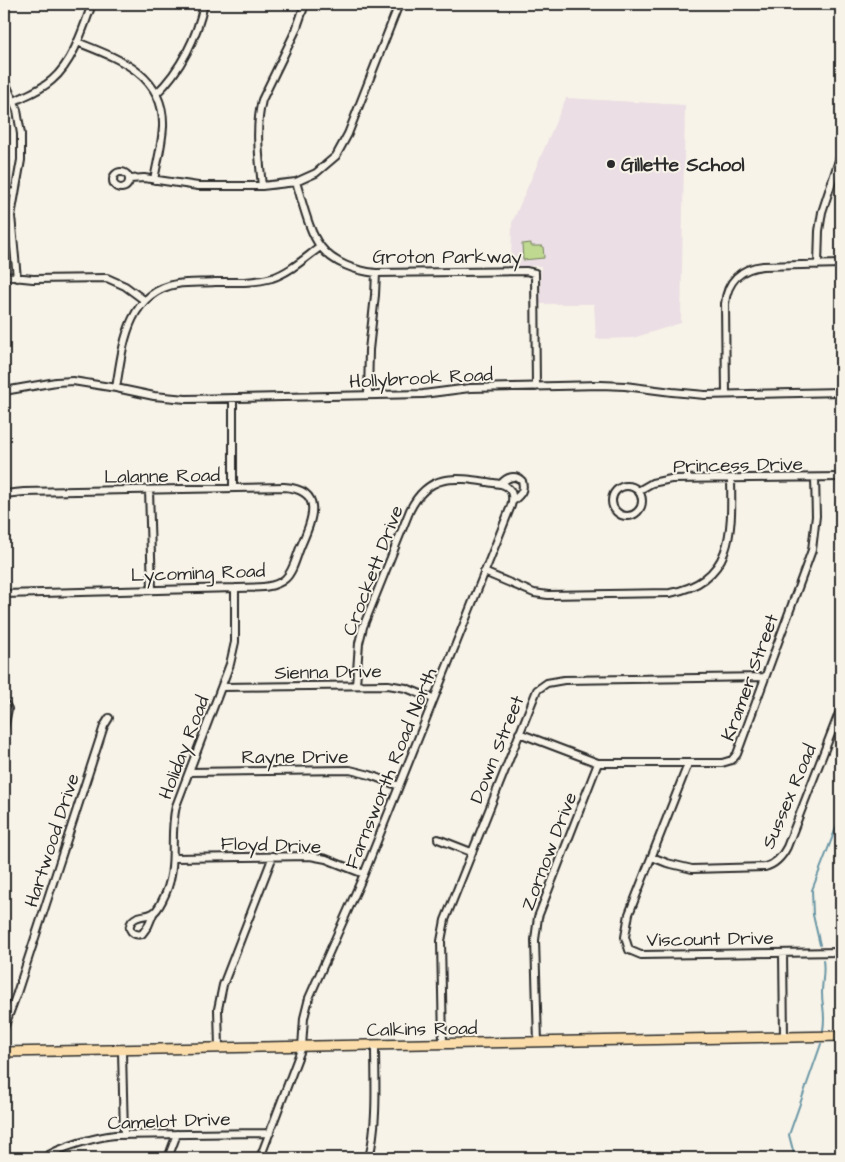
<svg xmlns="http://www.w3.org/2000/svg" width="845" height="1162" font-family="'Architects Daughter',sans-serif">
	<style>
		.built { fill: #ebdee4 }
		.green { fill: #bfd990; stroke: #75825e }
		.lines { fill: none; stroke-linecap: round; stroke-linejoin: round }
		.stream { stroke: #6a96a5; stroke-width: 2 }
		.minor-casing { stroke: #2b2b2b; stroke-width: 10 }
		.major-casing { stroke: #2b2b2b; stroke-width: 12 }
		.minor { stroke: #f7f3e8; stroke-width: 6 }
		.major { stroke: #faddab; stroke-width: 9 }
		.poi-dot { fill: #2b2b2b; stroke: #f7f3e8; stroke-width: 2 }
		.labels { text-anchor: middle; stroke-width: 4; stroke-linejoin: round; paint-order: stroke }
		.poi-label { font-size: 19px; font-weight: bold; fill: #2b2b2b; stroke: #f7f3e8; text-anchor: start }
		.street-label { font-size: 19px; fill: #2b2b2b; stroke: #f7f3e8 }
	</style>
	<rect width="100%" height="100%" fill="#f7f3e8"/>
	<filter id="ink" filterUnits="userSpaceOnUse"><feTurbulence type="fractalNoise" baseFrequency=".02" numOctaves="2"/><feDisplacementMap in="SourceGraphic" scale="10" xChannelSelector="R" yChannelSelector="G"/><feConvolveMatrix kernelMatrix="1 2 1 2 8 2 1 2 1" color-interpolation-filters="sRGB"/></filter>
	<g filter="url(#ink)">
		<path class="built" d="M 566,98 L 685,105 L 681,323 L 633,338 L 596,339 L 594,304 L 540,304 L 541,266 L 511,266 L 512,223 Z"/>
		<path class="green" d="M 531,243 L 531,246 L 543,246 L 544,258 L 523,260 L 522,244 Z"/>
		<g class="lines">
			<path class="stream" d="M 820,945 L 813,915 L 812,890 L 841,815
				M 823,960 C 825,973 822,981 822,993 C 822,1007 826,1014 823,1030
				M 795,1158 L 789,1135 L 821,1044"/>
			<defs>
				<path id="minor" d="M 77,42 C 117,58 165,74 163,127 C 162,145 157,163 154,180
					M 4,79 L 17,110 L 21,134 L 21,160 L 11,216 L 17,278
					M 156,94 C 181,70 197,37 204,4
					M 14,101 C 27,95 41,90 52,80 C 73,62 83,29 92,4
					M113 180a8 8 0 1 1 16 0a8 8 0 1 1-16 0Z
					M 130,179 L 144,178 L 198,186 L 262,186 L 296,182 L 316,173 L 336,156 L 348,134 L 399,4
					M 296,182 C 302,200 309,233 321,247 C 333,263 356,271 376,273 L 526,271 L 535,273 L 536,387
					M 262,186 C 259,157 255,128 262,100 L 296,30 L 305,4
					M 4,191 L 13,193
					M 818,265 L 819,231 L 822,212 L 841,154
					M 4,276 L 33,279 L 107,278 L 125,286 L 144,300
					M 116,388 C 123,346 127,293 177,284 C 189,282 203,283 215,282 C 234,282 254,283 272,278 C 290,272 305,258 320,247
					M 4,391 L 56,382 L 73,381 L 116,388 L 154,396 L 186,399 L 423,394 L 470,388 L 601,385 L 625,386 L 672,392 L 705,395 L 841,392
					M 726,394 L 725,304 C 727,281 741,268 763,266 L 841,264
					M 368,395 L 369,350 L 375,295 L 376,273
					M 233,400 L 233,488
					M 501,484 C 507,477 515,474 522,481 C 525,491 520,495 513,501
					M612 501a15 15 0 1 1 30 0a15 15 0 1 1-30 0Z
					M 149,490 L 152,589
					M 638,491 L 652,483 L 671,479 L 841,477
					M 4,494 L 24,492 L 284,487 C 327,490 311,522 300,548 C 296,558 293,572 285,579 C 272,590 251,587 235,588 L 4,594
					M 484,572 L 534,593 L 548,595 L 670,593 C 734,581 732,531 731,479
					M 222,687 L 388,685 L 406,688 L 433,699
					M 4,702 L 8,709 L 4,729
					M 519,733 L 598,763 L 722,763 L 732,760 L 737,754 L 812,550 L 816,516 L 815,478
					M 688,764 L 629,914 L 625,937 L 629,950 L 641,955 L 841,952
					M 189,772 L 350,770 L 370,775 L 399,786
					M 438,839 L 471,852
					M 652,857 L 667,863 L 692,869 L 765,867 C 776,864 782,857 787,847 L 841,708
					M 174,858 L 310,856 L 326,859 L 364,874
					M 153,914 L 148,926 L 142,934 C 133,936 126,929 132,921 C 138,914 147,917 153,913 C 157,911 160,905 162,901 C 180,868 168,840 176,806 L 230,664 L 235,642 L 235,588
					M 783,953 L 784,1037
					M 4,1028 L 17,993 L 104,726 L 109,718
					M 538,1042 L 535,940 L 538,917 L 598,763
					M 443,1043 L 441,941 L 445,920 L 537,690 L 547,683 L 564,680 L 765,677
					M 219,1048 L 218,1009 L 223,985 L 273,856
					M 122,1051 L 124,1135
					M 44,1158 C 60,1147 96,1137 115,1135 L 270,1133
					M 168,1158 L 177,1134
					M 260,1158 L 302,1047 L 304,1018 L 309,998 L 364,874 L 511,506 C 514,496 512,487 501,484 C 462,479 431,468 410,510 L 363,627 L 359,643 L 356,685
					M 369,1158 C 378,1121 375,1083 375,1045"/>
				<path id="major" d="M 4,1052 L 841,1036"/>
			</defs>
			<use href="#minor" class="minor-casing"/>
			<use href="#major" class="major-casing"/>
			<use href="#minor" class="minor"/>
			<use href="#major" class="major"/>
		</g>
	</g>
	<circle class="poi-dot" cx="611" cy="164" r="5"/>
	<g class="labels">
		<g class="poi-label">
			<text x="621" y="171">Gillette School</text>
		</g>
		<g class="street-label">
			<text x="447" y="263">Groton Parkway</text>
			<text transform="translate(421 377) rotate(-3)" y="7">Hollybrook Road</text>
			<text transform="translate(738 464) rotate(-1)" y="7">Princess Drive</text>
			<text transform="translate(162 475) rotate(-1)" y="7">Lalanne Road</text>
			<text transform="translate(372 570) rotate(-69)" y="7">Crockett Drive</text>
			<text transform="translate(198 572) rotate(-2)" y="7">Lycoming Road</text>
			<text transform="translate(328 671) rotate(-1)" y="7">Sienna Drive</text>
			<text transform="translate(749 677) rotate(-70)" y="7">Kramer Street</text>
			<text transform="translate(183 747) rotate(-69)" y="7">Holiday Road</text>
			<text transform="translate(496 749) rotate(-68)" y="7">Down Street</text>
			<text x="295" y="763">Rayne Drive</text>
			<text transform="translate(390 768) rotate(-68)" y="7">Farnsworth Road North</text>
			<text transform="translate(788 796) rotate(-67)" y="7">Sussex Road</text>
			<text transform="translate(51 840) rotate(-72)" y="7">Hartwood Drive</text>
			<text transform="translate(271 844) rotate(2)" y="7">Floyd Drive</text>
			<text transform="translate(548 851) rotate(-69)" y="7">Zornow Drive</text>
			<text transform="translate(710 938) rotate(-1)" y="7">Viscount Drive</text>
			<text transform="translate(422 1028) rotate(-1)" y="7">Calkins Road</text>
			<text transform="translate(169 1120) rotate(-2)" y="7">Camelot Drive</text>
		</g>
	</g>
	<rect width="845" height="1162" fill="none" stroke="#f7f3e8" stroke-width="20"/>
	<rect x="10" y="10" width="825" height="1142" fill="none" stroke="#2b2b2b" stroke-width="2" filter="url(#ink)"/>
</svg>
